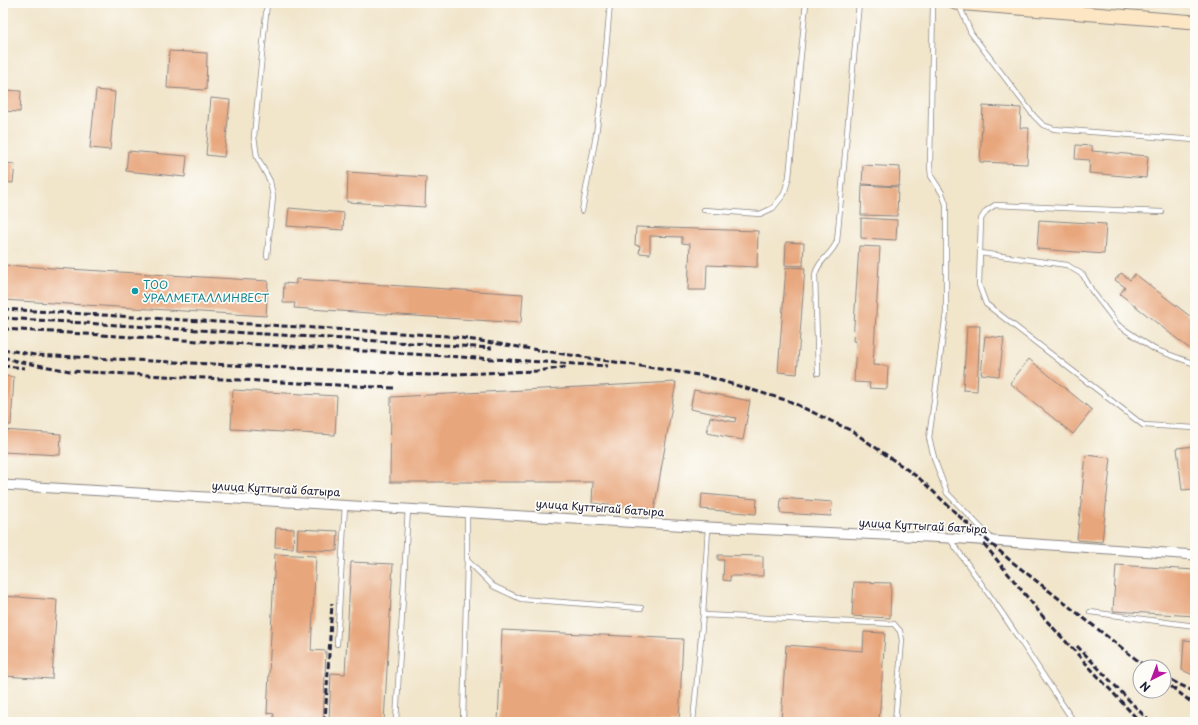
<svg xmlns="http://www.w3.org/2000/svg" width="1198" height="725" font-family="'Playpen Sans',sans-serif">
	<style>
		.building { fill: #e8a67b }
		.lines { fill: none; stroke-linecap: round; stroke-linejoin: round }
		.lane-casing { stroke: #8a8482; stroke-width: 6 }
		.street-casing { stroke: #8a8482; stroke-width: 11 }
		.secondary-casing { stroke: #8a8482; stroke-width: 15 }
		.lane { stroke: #fff; stroke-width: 4.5 }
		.street { stroke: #fff; stroke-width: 9 }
		.secondary { stroke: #fce6c4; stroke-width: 13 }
		.rail { stroke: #22223b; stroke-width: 3; stroke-dasharray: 6 3; stroke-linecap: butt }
		.culture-dot { fill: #0f9aa8; stroke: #fdfcf7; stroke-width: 1.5 }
		.labels { text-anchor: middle; stroke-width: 3.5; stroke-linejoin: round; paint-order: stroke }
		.culture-label { font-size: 11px; fill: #0d838f; stroke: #fdfcf7; text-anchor: start }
		.street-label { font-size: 11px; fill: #22223b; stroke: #fdfcf7 }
	</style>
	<rect width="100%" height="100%" fill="#fdfcf7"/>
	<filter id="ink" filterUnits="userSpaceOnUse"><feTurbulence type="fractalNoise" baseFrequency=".025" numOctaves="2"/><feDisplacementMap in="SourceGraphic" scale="8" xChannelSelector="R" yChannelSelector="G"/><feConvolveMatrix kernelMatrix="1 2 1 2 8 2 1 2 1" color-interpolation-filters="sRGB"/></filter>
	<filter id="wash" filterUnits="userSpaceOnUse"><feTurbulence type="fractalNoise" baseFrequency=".012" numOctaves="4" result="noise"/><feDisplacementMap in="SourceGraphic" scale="16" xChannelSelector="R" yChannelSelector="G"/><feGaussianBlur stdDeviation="0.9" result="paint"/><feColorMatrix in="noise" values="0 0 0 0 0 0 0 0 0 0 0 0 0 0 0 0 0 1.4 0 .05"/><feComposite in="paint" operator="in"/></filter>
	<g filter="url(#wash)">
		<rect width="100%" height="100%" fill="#f1e5ca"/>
		<g id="blocks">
			<path class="building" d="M 169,51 L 207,53 L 206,90 L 167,88 Z
				M 3,90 L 21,91 L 20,112 L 3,111 Z
				M 96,90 L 115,92 L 110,150 L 90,148 Z
				M 211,98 L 230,100 L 224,157 L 206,155 Z
				M 983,106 L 1021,108 L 1020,128 L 1029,128 L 1027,164 L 980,162 Z
				M 1076,145 L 1092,146 L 1092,151 L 1148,156 L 1146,178 L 1089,173 L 1090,160 L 1075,159 Z
				M 128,151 L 187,156 L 185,177 L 126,171 Z
				M 3,163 L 15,164 L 13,183 L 3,182 Z
				M 863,165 L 900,167 L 899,186 L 862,184 Z
				M 348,172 L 426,177 L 425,207 L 347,202 Z
				M 862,185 L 898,187 L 897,216 L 861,215 Z
				M 289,208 L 344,213 L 343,230 L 287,226 Z
				M 861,218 L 897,220 L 896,240 L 861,238 Z
				M 1039,220 L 1106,224 L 1104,254 L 1037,249 Z
				M 636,227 L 758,231 L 757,267 L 707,265 L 706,290 L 688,290 L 690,244 L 682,243 L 682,237 L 650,236 L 650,254 L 639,253 L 640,246 L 635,245 Z
				M 786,242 L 804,243 L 803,266 L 785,265 Z
				M 859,246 L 880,247 L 873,365 L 888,366 L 887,389 L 869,388 L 870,383 L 854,382 L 856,341 L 853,341 Z
				M 3,265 L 268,281 L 266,316 L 3,300 Z
				M 786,267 L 805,268 L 797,374 L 778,372 Z
				M 1121,273 L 1130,280 L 1135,274 L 1195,320 L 1195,343 L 1190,349 L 1120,294 L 1125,287 L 1115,280 Z
				M 296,279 L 523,294 L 521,323 L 294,308 L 295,303 L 283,303 L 284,283 L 296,284 Z
				M 967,326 L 980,326 L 977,391 L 963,390 Z
				M 985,336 L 1004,338 L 999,376 L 981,374 Z
				M 1029,359 L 1092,410 L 1073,434 L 1010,383 Z
				M 3,376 L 14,377 L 11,425 L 3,425 Z
				M 676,382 L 654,511 L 592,503 L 593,482 L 390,482 L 391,397 Z
				M 233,390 L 337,396 L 335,435 L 231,429 Z
				M 694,390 L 750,401 L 743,440 L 707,433 L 710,417 L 735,422 L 736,418 L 690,409 Z
				M 3,430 L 61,434 L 60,455 L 3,452 Z
				M 1195,446 L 1195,489 L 1182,490 L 1177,448 Z
				M 1086,455 L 1111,458 L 1102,542 L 1077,540 Z
				M 702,494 L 757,499 L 756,514 L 701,509 Z
				M 781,498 L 832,502 L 831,516 L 780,513 Z
				M 276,528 L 294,529 L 293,548 L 275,547 Z
				M 298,529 L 338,531 L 337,551 L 297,549 Z
				M 275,554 L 316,556 L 311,650 L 326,651 L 323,722 L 273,722 L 274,714 L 267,713 Z
				M 718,555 L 763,556 L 763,576 L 730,576 L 730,581 L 723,580 L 724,560 L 718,560 Z
				M 351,562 L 393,564 L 384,722 L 329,722 L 331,673 L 345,674 Z
				M 1116,565 L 1195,570 L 1195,616 L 1113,611 Z
				M 854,582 L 891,583 L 890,618 L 852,616 Z
				M 3,596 L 57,600 L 52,679 L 3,676 Z
				M 502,630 L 683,639 L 679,722 L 498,722 Z
				M 864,632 L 885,633 L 879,722 L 781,722 L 786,645 L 863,651 Z
				M 1184,640 L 1195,641 L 1195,676 L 1182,670 Z"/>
		</g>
	</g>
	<g filter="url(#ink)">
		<use href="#blocks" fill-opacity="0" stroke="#8a8482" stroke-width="1"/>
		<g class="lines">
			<defs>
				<path id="lane" d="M 933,3 L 930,166 L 931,176 L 942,193 L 946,204 L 946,313 L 929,438 L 935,461 L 947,493 L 993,540
					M 959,5 L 971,33 L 1034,116 L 1043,125 L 1054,129 L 1195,140
					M 704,210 L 760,214 L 773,208 L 784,194 L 789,177 L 806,3
					M 582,211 L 595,141 L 603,85 L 610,3
					M 1162,212 L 995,205 L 986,211 L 981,219 L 979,285 L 986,304 L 1143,425 L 1195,428
					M 980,253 L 1067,265 L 1083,275 L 1092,291 L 1118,325 L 1154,349 L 1195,364
					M 267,256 L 273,197 L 270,181 L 257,157 L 254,137 L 267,3
					M 818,373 L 815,275 C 818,260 832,255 837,241 L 859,3
					M 467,512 L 467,560 L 493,586 L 521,599 L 641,608
					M 949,538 L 1002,613 L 1074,722
					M 1090,612 L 1195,626
					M 703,615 L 894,624 L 900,631 L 902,640 L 895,722
					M 337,644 L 345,505
					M 396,722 L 408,508
					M 463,722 L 467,560
					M 693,722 L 703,615 L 708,527"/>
				<path id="street" d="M 3,485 L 708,527 L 949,538 L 1195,555"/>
				<path id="secondary" d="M 955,3 L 1195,22"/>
			</defs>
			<use href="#lane" class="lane-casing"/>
			<use href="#street" class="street-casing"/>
			<use href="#secondary" class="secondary-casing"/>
			<use href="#lane" class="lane"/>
			<use href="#street" class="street"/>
			<use href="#secondary" class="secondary"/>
			<path class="rail" d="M 3,309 L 448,336 L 705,376 L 789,401 L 852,431 L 919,478 L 960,517 L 1011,561 L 1146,667
				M 3,318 L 492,348
				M 3,329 L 608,366
				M 3,349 L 35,355 L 428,375 L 537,371 L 568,367
				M 3,357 L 16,361 L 70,371 L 394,388
				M 3,366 L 25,368
				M 984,544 L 1045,619 L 1140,722
				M 1077,646 L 1150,722
				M 1164,677 L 1195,692
				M 1164,681 L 1195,705
				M 325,722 L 332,603"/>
		</g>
	</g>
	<circle class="culture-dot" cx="135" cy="291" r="4"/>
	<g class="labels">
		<g class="culture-label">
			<text x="143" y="289">ТОО<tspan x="143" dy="13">УРАЛМЕТАЛЛИНВЕСТ</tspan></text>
		</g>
		<g class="street-label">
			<text transform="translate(276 489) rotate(3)" y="4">улица Куттыгай батыра</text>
			<text transform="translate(600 508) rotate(4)" y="4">улица Куттыгай батыра</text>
			<text transform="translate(923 526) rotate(3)" y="4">улица Куттыгай батыра</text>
		</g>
	</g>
	<rect width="1198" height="725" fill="none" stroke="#fdfcf7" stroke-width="16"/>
	<g transform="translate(1152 679) rotate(222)"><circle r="19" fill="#fdfcf7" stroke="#a5a5ac"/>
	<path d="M0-3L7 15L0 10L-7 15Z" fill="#b5179e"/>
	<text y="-6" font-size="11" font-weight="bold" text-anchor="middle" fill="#22223b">N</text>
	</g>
</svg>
